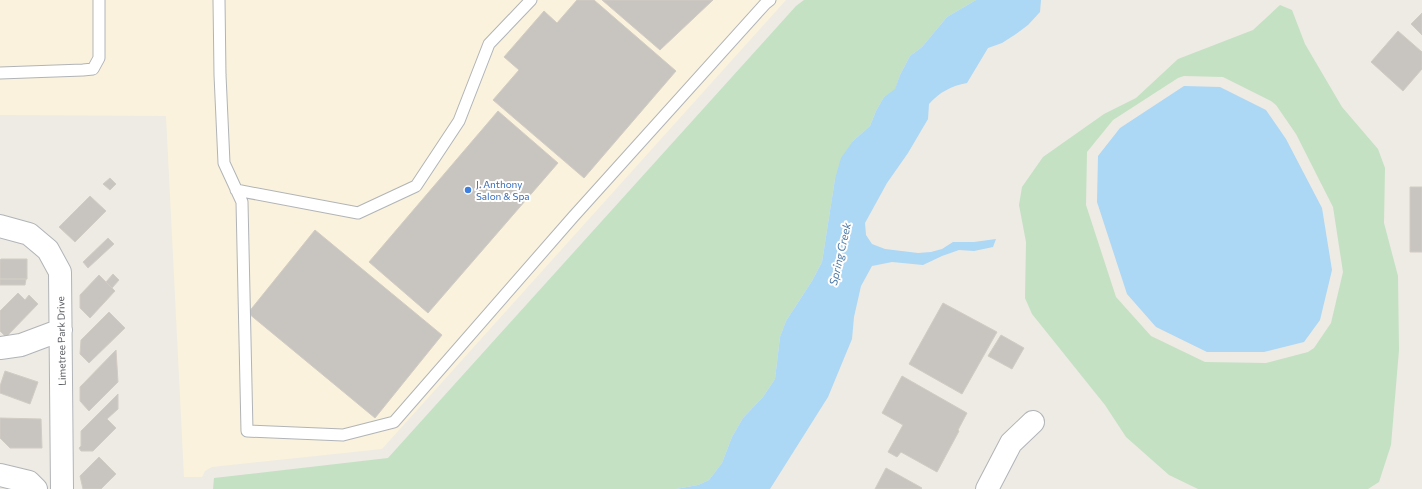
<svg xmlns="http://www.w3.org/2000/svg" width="1422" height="489" font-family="Commissioner,sans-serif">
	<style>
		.commercial { fill: #faf2dc }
		.green { fill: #c4e1c3; fill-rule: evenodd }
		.water { fill: #acd7f5 }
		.building { fill: #c8c5c1; stroke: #d1ccc3 }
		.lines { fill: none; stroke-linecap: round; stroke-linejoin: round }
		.lane-casing { stroke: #b1b4b7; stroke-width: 13 }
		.street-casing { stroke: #b1b4b7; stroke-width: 24 }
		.lane { stroke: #fff; stroke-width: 11 }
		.street { stroke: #fff; stroke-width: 22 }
		.shop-dot { fill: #3f7fe0; stroke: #fff; stroke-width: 1.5 }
		.labels { text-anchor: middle; stroke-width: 4; stroke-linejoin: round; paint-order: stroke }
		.shop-label { font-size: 10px; fill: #366cbe; stroke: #fff; text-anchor: start }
		.street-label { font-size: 10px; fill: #5c5f63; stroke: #fff }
		.water-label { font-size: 11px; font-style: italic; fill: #4b79a5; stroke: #fff }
	</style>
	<rect width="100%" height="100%" fill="#edebe4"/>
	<path class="commercial" d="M 0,0 L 786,0 L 382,449 L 212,467 L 205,471 L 202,477 L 184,477 L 166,116 L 0,115 Z"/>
	<path class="green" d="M 804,0 L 976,0 L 947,17 L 922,47 L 910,56 L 900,75 L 895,90 L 884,97 L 876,111 L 870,126 L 853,141 L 835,179 L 822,262 L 812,281 L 786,321 L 780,337 L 775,379 L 763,397 L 743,418 L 732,437 L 722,463 L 709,480 L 698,485 L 676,489 L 213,489 L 214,478 L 388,458 L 796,6 Z
		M 1280,5 L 1292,10 L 1305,44 L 1342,107 L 1378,149 L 1385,168 L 1384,223 L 1398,276 L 1399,350 L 1391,445 L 1379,482 L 1368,489 L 1198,489 L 1169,475 L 1126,437 L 1105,405 L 1032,314 L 1025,298 L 1026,242 L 1019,205 L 1022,187 L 1043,157 L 1104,114 L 1136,98 L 1178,59 L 1253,30 ZM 1184,76 L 1223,77 L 1271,101 L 1276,105 L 1296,134 L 1333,207 L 1343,272 L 1331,323 L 1314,348 L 1308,352 L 1266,363 L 1205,362 L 1151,336 L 1116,297 L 1086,205 L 1087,152 L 1113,120 L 1178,78 Z"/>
	<path class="water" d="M 976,0 L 1041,0 L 1040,12 L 1028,25 L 1016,34 L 1002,43 L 988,48 L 967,83 C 951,86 940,92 929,104 L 928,119 L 908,153 L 887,183 L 865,223 L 866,235 L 872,244 L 885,249 L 918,253 L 931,252 L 942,249 L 953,242 L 974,242 L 996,239 L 993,247 L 974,251 L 959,250 L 942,256 L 923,265 L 892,262 L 872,266 L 861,286 L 854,317 L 852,339 L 828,397 L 770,489 L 676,489 L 698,485 L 709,480 L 722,463 L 732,437 L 743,418 L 763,397 L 775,379 L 780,337 L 786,321 L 812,281 L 822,262 L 835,179 L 841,158 L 853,141 L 870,126 L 876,111 L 884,97 L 895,89 L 900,75 L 910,56 L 922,47 L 947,17 Z
		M 1184,86 L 1220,87 L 1266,110 L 1286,139 L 1322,208 L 1332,270 L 1320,320 L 1304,342 L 1264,352 L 1207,352 L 1156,327 L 1127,294 L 1097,202 L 1098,156 L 1120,128 Z"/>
	<path class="building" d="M 577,0 L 594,0 L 676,71 L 584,178 L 493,100 L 519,70 L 504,57 L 544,11 L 557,23 Z
		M 602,0 L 713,0 L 660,50 Z
		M 1422,13 L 1422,35 L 1411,24 Z
		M 1398,31 L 1422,52 L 1422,69 L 1403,91 L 1371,62 Z
		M 498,111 L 558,163 L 428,313 L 369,262 Z
		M 110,178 L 116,184 L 110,190 L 103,184 Z
		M 1410,187 L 1422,187 L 1422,252 L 1410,252 Z
		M 90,196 L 106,211 L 75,242 L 59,227 Z
		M 315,230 L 442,335 L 375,418 L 248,313 Z
		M 108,238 L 114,244 L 88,268 L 83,262 Z
		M 1,259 L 27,259 L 27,279 L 0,279 L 0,260 Z
		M 113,274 L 119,280 L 112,288 L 106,282 Z
		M 99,275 L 115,291 L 90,318 L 80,308 L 80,295 Z
		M 0,279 L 26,279 L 25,285 L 0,285 Z
		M 18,293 L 25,300 L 29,295 L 38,304 L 6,337 L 0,331 L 0,311 Z
		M 943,303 L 997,332 L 962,394 L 909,364 Z
		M 109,312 L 125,328 L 89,363 L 80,354 L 81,340 Z
		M 1001,335 L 1024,348 L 1012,369 L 988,356 Z
		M 116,350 L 118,382 L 89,411 L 80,401 L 80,387 Z
		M 5,371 L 38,382 L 30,404 L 0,393 L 0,386 Z
		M 902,376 L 967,413 L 958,430 L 959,431 L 937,472 L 901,452 L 897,457 L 888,452 L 903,425 L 882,413 Z
		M 118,394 L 118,409 L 107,419 L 116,428 L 93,451 L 81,451 L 79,448 L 81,446 L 81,431 Z
		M 0,418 L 41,419 L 42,448 L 10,448 L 0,438 Z
		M 99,457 L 116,474 L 101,489 L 83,489 L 80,476 Z
		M 886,468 L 922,488 L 921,489 L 875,489 Z"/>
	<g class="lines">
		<defs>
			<path id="lane" d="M 219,0 L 220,75 L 224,163 L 242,202 L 247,431 L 343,435 L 394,422 L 573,217 L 765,4 L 770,0
				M 0,73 L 83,70 L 93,69 L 99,58 L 99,0
				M 236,190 L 358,213 L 416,186 L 459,121 L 489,44 L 531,0"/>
			<path id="street" d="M 0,226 L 29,234 L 48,250 L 60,272 L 62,489
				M 0,348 L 21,345 L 61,330
				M 0,475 L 29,482 L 36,489
				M 987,489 L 1011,443 L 1033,422"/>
		</defs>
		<use href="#lane" class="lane-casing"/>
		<use href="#street" class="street-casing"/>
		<use href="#lane" class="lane"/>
		<use href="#street" class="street"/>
	</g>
	<circle class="shop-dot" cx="468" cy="190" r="4"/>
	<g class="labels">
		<g class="shop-label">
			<text x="476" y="188">J. Anthony<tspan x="476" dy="12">Salon &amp; Spa</tspan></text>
		</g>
		<g class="street-label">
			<text transform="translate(61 341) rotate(-91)" y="4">Limetree Park Drive</text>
		</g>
		<g class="water-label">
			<text transform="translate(840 254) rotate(-77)" y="4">Spring Creek</text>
		</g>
	</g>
</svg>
